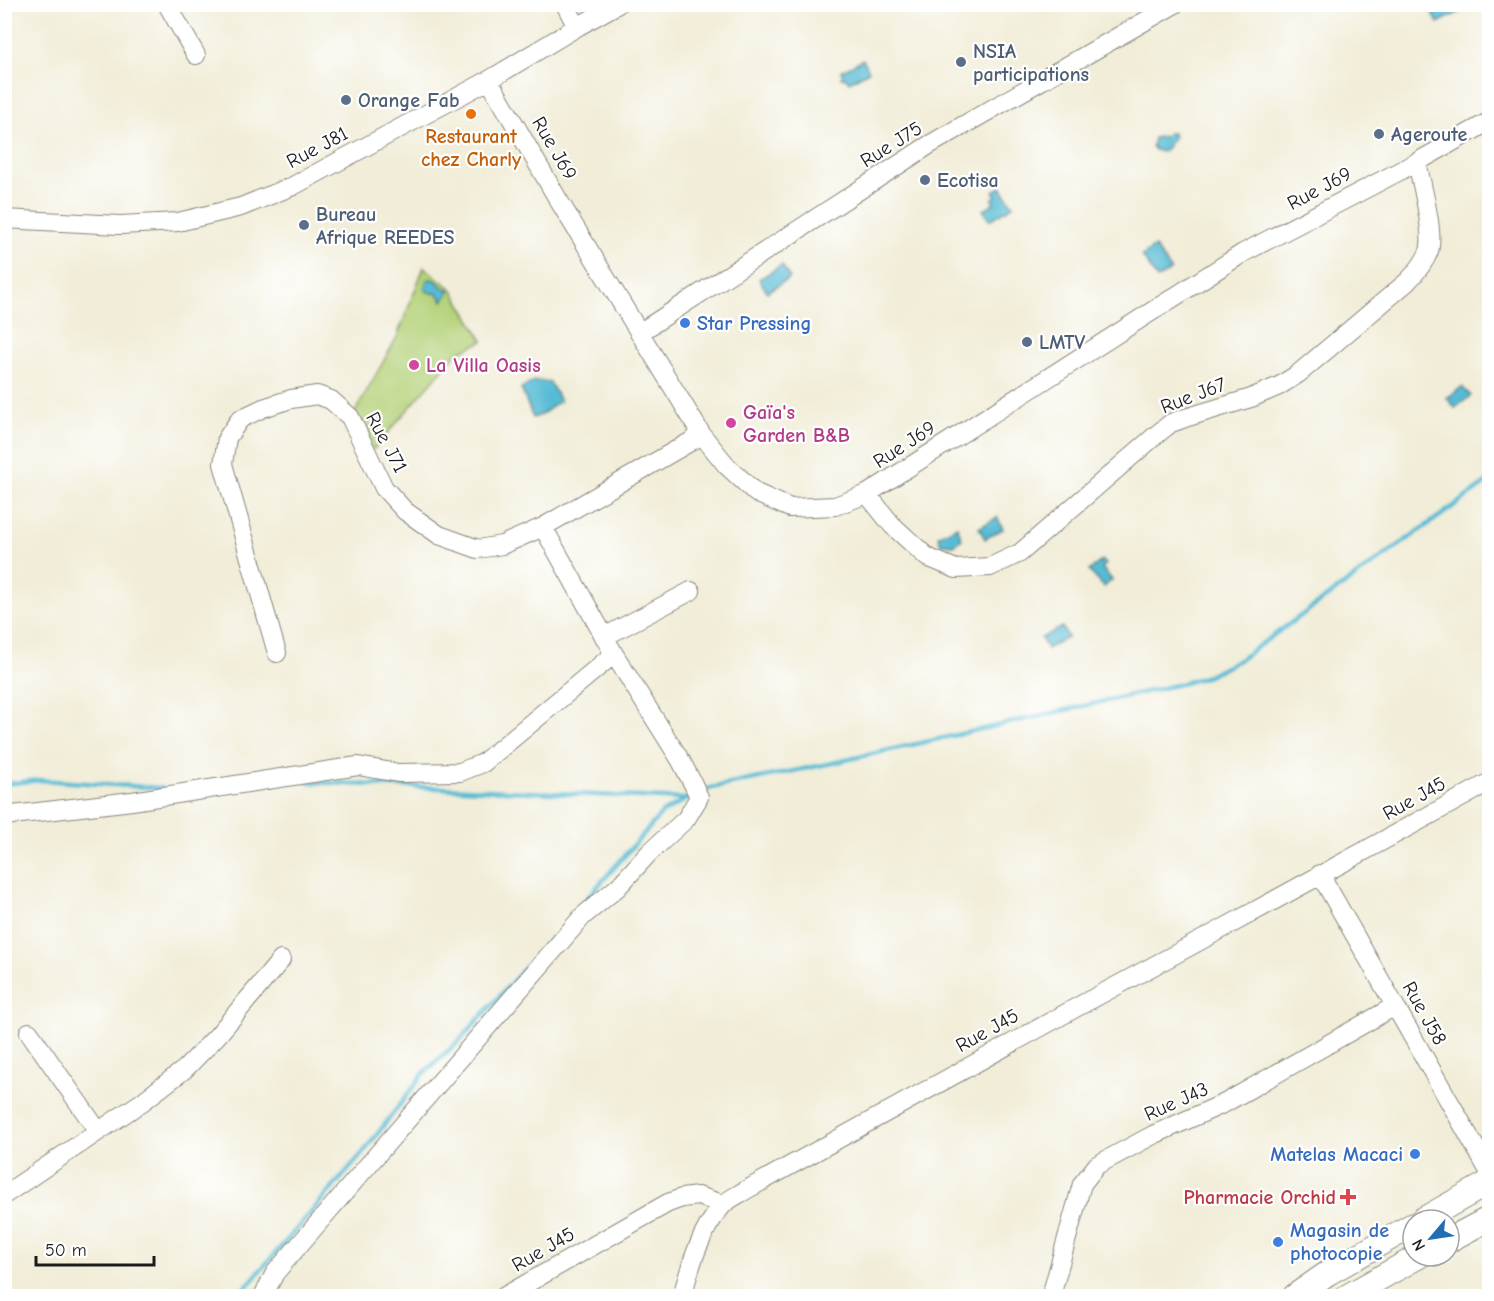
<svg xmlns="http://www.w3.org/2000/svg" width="1494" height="1301" font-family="'Comic Neue',sans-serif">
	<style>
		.green { fill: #b4d279; stroke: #68774a; stroke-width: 1.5 }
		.water { fill: #56bbd4; stroke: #396c78; stroke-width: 1.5 }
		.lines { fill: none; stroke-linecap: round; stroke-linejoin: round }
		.stream { stroke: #56bbd4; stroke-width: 4.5 }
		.minor-casing { stroke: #86847a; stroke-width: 20 }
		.secondary-casing { stroke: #86847a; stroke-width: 26 }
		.minor { stroke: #fff; stroke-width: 18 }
		.secondary { stroke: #fff; stroke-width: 24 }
		.service-dot { fill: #5c6f8a; stroke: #fff; stroke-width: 2 }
		.food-dot { fill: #e8710a; stroke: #fff; stroke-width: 2 }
		.shop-dot { fill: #3f7fe0; stroke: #fff; stroke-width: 2 }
		.hotel-dot { fill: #d1479c; stroke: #fff; stroke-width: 2 }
		.health-dot { fill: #e0444e; stroke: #fff; stroke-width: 2 }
		.labels { text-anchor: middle; stroke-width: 4.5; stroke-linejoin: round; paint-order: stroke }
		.service-label { font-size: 20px; font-weight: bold; fill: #4e5e75; stroke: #fff; text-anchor: start }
		.food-label { font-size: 20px; font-weight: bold; fill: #c56008; stroke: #fff }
		.street-label { font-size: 20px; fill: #1c1c1c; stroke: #fff }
		.shop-label { font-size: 20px; font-weight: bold; fill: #366cbe; stroke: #fff; text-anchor: start }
		.hotel-label { font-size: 20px; font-weight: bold; fill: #b23c85; stroke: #fff; text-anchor: start }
		.health-label { font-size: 20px; font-weight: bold; fill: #be3a42; stroke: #fff; text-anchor: end }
	</style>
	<rect width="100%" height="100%" fill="#fff"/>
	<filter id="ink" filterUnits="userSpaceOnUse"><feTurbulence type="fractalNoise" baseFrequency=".0167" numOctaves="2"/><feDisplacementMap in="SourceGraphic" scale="12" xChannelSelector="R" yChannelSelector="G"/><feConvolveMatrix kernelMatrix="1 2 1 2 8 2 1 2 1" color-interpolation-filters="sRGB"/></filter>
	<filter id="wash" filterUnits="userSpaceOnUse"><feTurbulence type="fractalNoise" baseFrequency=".008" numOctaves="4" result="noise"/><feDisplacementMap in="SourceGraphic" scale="24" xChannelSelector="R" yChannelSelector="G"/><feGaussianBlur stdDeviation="1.35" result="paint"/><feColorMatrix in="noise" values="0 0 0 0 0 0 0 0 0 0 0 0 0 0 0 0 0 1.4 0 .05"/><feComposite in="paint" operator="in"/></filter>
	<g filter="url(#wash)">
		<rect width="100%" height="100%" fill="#f1edd8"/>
		<path class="green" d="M 424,267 L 452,289 L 483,341 L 457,353 L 373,450 L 355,412 L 397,337 Z"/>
		<path class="water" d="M 1456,4 L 1460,12 L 1438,23 L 1432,12 L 1447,5 Z
			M 863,59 L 869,71 L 849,82 L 846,78 L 841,78 L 843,74 L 841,71 Z
			M 1168,133 L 1173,133 L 1174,138 L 1163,152 L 1155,150 L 1152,146 L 1154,138 L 1165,136 Z
			M 1001,187 L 1013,206 L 990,220 L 983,210 L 994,203 L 992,199 L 996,196 L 993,191 Z
			M 1155,247 L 1171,270 L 1157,279 L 1142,256 Z
			M 782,265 L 790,278 L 767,292 L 759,279 Z
			M 432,279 L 437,281 L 442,287 L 450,291 L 443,301 L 438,294 L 428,292 L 424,288 L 427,280 Z
			M 535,381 L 550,382 L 560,401 L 541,415 L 533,418 L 521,388 Z
			M 1462,387 L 1471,396 L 1455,408 L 1447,398 Z
			M 997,517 L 1003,529 L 985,539 L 979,528 Z
			M 957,526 L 962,539 L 953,545 L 941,544 L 938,536 Z
			M 1102,560 L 1106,564 L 1102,568 L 1112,580 L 1104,587 L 1089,571 Z
			M 1062,627 L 1068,637 L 1047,649 L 1041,638 Z"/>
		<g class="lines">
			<path class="stream" d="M 308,782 L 685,799
				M 4,784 L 40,780 L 162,788
				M 703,792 L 711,788 L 837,762 L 1180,684 L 1208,676 L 1239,660 L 1490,480
				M 576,911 L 662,813 L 692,796
				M 238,1296 L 362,1154 L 424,1073 L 460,1040 L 552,938"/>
		</g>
	</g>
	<g filter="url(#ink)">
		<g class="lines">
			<defs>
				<path id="minor" d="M 167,4 L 196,55
					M 565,4 L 577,27
					M 489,80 L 559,201 L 702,435 L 727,466 L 756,493 L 790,508 L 835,506 L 867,494 L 1243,253 L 1417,162 L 1490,121
					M 4,219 L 120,225 L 178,222 L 241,207 L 293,186 L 489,80 L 577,27 L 618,4
					M 639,333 L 929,145 L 1175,4
					M 867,494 L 892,525 L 927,557 L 956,569 L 990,567 L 1020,553 L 1156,435 L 1171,423 L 1185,418 L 1251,398 L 1279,386 L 1298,374 L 1407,282 C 1416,273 1424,264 1429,251 C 1435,233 1421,182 1417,162
					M 604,637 L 691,591
					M 277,653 L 223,464 L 227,438 L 240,419 L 263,408 L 291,399 L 317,395 L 331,400 L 350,417 L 384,488 L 405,511 L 439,535 L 478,549 L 502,545 L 543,527 L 702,435
					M 4,816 L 132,801 L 358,766 L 398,773 L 460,772 L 483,763 L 614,654
					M 1320,874 L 1490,1173
					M 29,1032 L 98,1131
					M 4,1195 L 142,1102 L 185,1069 L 217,1036 L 281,960
					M 263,1296 L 275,1273 L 583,916 L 618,887 L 649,853 L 686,819 L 698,799 L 699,797 L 693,784 L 681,761 L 614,654 L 543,527
					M 505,1296 L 668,1203 L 682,1198 L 698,1196 L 723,1204
					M 682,1296 C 691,1264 700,1232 722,1206 C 728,1199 738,1195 746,1190 L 1079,1006 L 1222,929 L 1490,782
					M 1051,1296 L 1082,1184 L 1097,1165 L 1153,1135 L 1225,1103 L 1395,1006"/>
				<path id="secondary" d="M 1422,1220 L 1490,1182
					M 1449,1240 L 1490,1218
					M 1295,1296 L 1328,1273 L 1413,1225
					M 1348,1296 L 1419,1256"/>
			</defs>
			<use href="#minor" class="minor-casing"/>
			<use href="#secondary" class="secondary-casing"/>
			<use href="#minor" class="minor"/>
			<use href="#secondary" class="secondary"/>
		</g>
	</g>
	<g class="service-dot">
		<circle cx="961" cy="62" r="6"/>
		<circle cx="346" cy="100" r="6"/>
		<circle cx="1379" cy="134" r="6"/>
		<circle cx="925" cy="180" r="6"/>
		<circle cx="304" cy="225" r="6"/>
		<circle cx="1027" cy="342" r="6"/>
	</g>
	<circle class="food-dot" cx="471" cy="114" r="6"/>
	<g class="shop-dot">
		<circle cx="685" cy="323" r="6"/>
		<circle cx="1415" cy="1154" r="6"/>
		<circle cx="1278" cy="1242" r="6"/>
	</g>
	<g class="hotel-dot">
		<circle cx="414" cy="365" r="6"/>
		<circle cx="731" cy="423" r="6"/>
	</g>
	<path class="health-dot" d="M1345 1188h6v6h6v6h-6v6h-6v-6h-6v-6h6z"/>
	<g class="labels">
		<g class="service-label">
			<text x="973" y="58">NSIA<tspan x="973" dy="23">participations</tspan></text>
			<text x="358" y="107">Orange Fab</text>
			<text x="1391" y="141">Ageroute</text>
			<text x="937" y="187">Ecotisa</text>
			<text x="316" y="221">Bureau<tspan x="316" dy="23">Afrique REEDES</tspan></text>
			<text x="1039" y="349">LMTV</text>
		</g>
		<g class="food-label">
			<text x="471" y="143">Restaurant<tspan x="471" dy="23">chez Charly</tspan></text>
		</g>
		<g class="street-label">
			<text transform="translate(891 144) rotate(-32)" y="7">Rue J75</text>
			<text transform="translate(317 147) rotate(-28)" y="7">Rue J81</text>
			<text transform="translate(555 148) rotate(60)" y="7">Rue J69</text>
			<text transform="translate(1319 188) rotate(-28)" y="7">Rue J69</text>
			<text transform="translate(1193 395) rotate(-21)" y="7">Rue J67</text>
			<text transform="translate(387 442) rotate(62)" y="7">Rue J71</text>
			<text transform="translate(904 444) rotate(-33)" y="7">Rue J69</text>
			<text transform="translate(1414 798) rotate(-29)" y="7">Rue J45</text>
			<text transform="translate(1425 1013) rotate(61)" y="7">Rue J58</text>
			<text transform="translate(987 1030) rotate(-29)" y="7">Rue J45</text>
			<text transform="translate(1176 1101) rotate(-24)" y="7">Rue J43</text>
			<text transform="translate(543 1249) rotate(-30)" y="7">Rue J45</text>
		</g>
		<g class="shop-label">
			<text x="697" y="330">Star Pressing</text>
			<text x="1403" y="1161" text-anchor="end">Matelas Macaci</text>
			<text x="1290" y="1237">Magasin de<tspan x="1290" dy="23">photocopie</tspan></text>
		</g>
		<g class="hotel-label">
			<text x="426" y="372">La Villa Oasis</text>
			<text x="743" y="419">Gaïa's<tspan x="743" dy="23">Garden B&amp;B</tspan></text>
		</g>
		<g class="health-label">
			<text x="1336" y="1204">Pharmacie Orchid</text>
		</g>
	</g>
	<rect width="1494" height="1301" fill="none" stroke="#fff" stroke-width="24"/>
	<g transform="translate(1431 1238) rotate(241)"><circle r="28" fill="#ffffff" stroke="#a4a4a4" stroke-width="1.5"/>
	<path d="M0-4.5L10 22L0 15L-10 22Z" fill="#1f6fb2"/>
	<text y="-9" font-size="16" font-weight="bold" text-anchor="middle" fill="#1c1c1c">N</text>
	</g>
	<path d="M36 1256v9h118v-9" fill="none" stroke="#1c1c1c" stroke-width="3"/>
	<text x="45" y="1256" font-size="18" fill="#1c1c1c" stroke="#ffffff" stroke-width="4.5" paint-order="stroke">50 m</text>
</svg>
